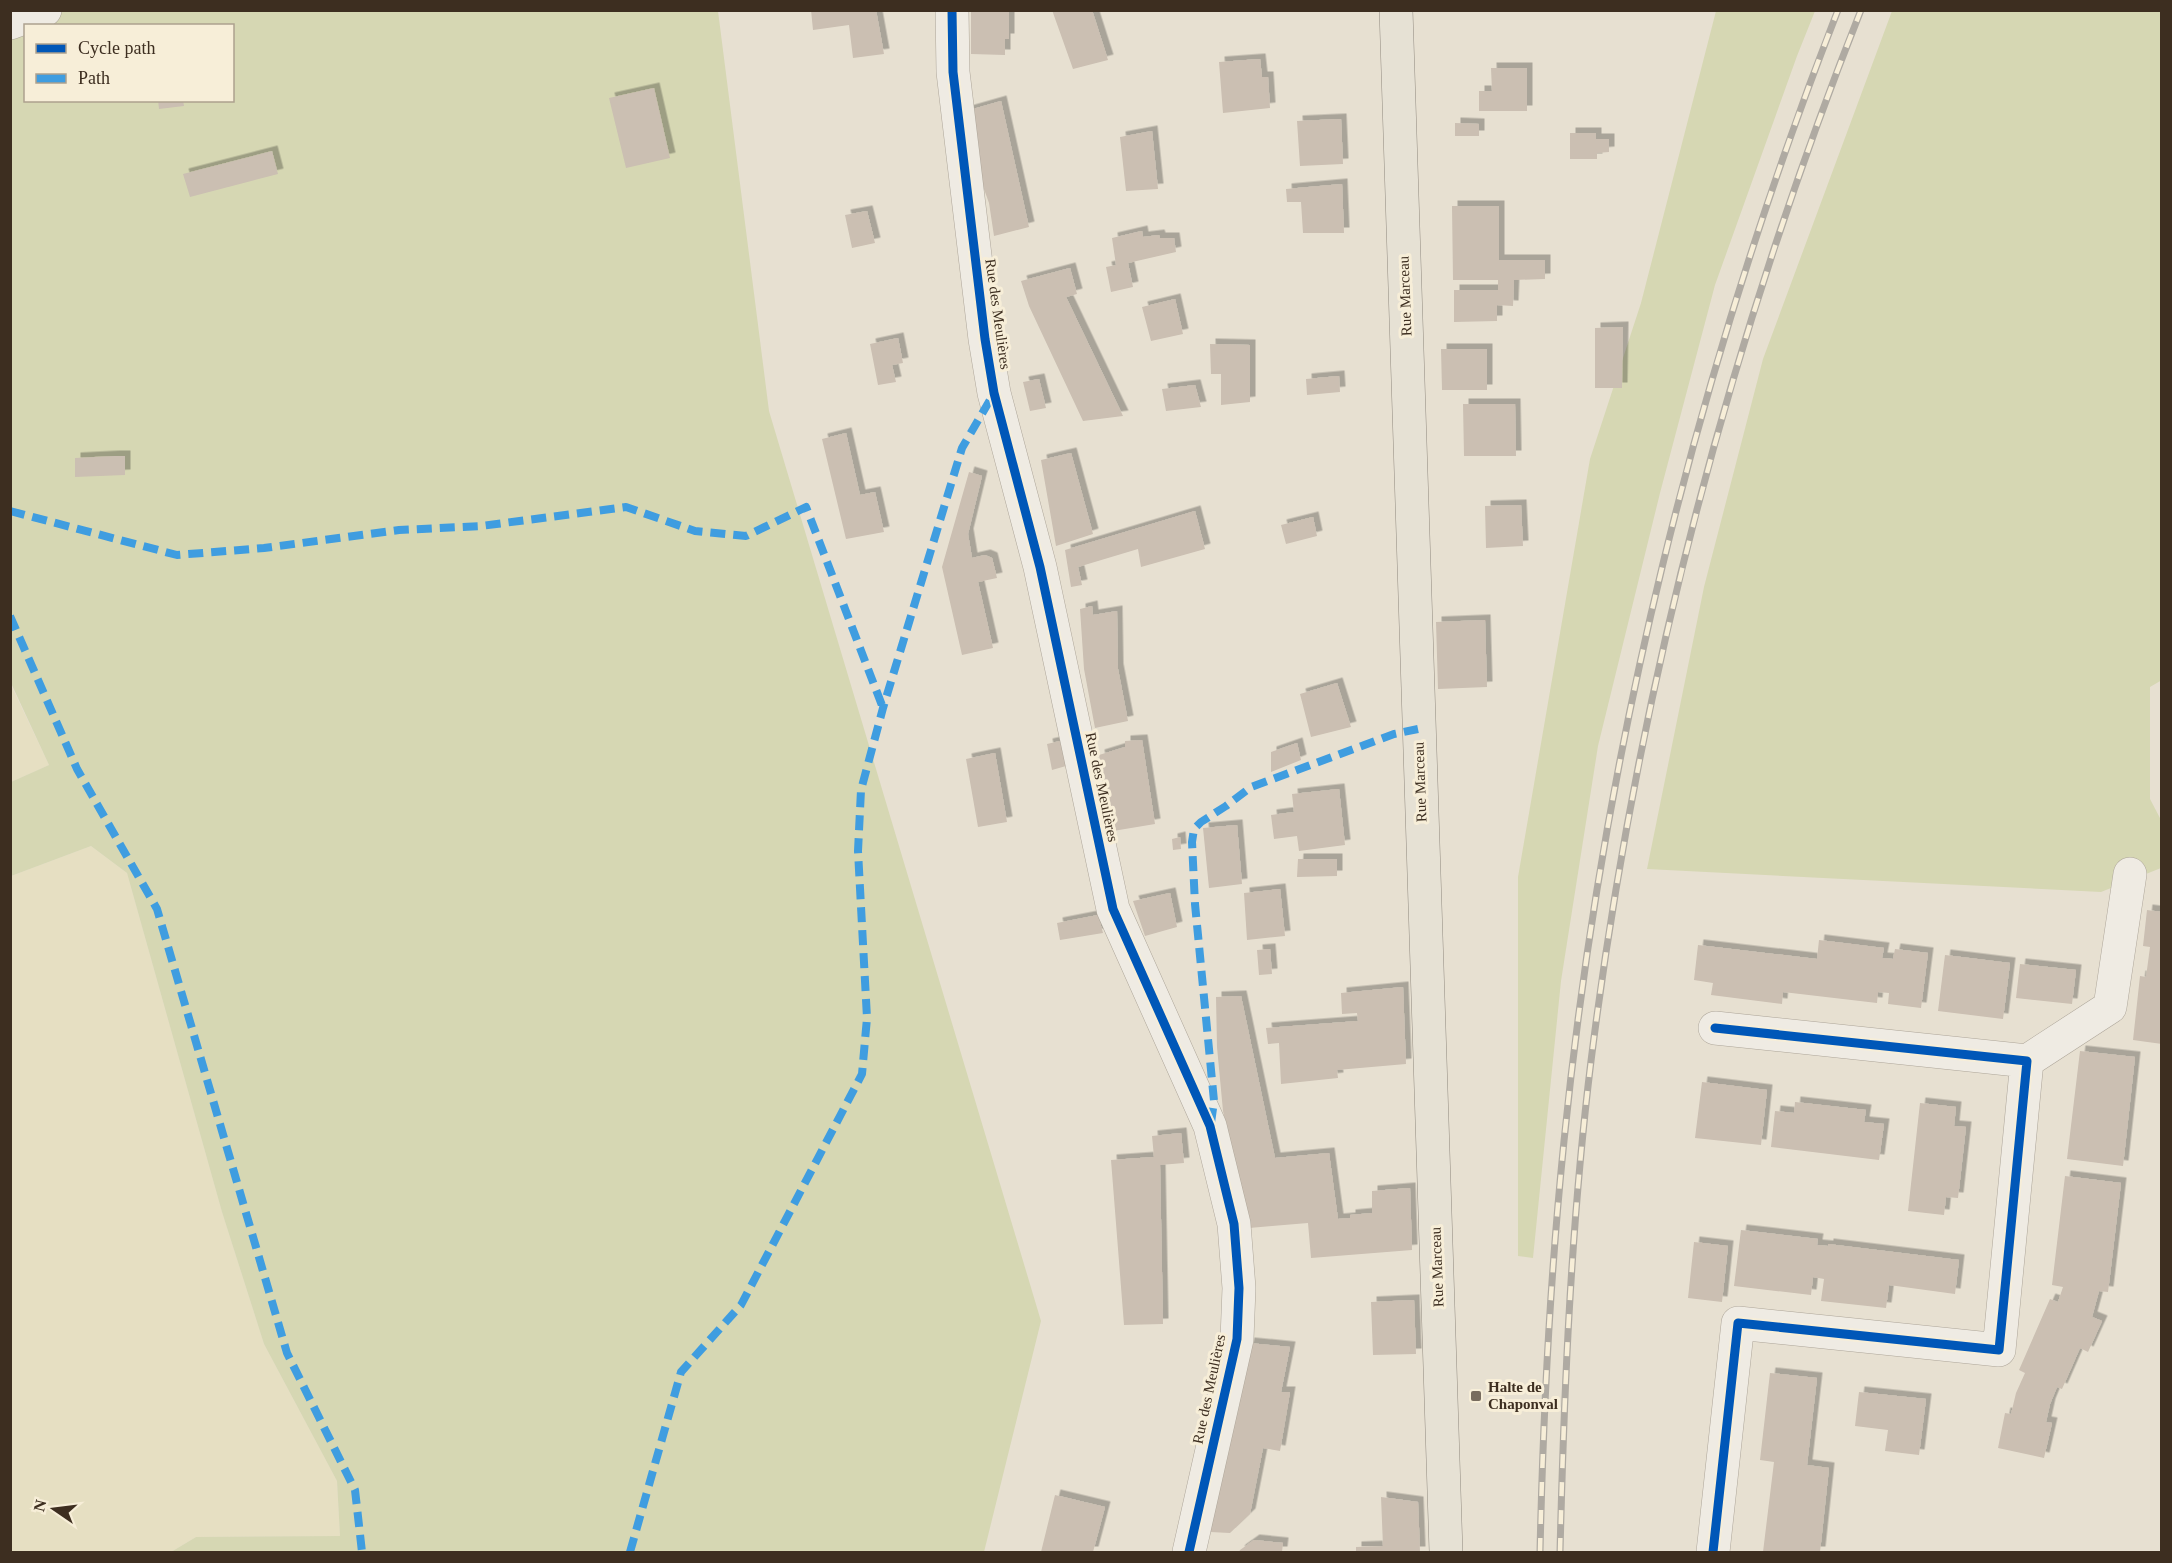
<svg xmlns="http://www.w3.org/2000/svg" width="2172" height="1563" font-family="'Times New Roman',serif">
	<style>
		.farmland { fill: #e6dfc2 }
		.green { fill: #d6d7b3; fill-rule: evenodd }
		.building { fill: #cbbfb2; filter: url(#shadow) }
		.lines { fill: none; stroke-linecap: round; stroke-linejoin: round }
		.minor-casing { stroke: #ada599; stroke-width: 34 }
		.major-casing { stroke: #928b80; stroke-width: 34 }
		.minor { stroke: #efebe3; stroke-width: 33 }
		.major { stroke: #e6e1d4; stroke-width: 33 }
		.rail-casing { stroke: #afaaa2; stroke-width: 7 }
		.rail { stroke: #f7eed8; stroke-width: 4.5; stroke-dasharray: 14; stroke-linecap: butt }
		.quiet { stroke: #3f9de0; stroke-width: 8; stroke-dasharray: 15 8; stroke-linecap: butt }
		.cycleway-casing { stroke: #f7eed8; stroke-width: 13 }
		.cycleway { stroke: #0057b8; stroke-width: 9 }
		.poi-dot { fill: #786c5e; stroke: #f7eed8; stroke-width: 2 }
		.labels { text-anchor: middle; stroke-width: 6; stroke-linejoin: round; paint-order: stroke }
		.street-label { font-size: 15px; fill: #3d2e20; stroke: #f7eed8 }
		.poi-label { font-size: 15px; font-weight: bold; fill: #3d2e20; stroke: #f7eed8; text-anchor: start }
	</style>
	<defs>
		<filter id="shadow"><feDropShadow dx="5.5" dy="-5.5" stdDeviation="0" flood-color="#0004"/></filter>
	</defs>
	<rect width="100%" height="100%" fill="#e7e0d1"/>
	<path class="farmland" d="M 10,683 L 49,765 L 11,782 L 10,782 Z
		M 91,846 L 127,873 L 222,1212 L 264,1344 L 337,1481 L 340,1536 L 196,1537 L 171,1552 L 11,1552 L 11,876 Z"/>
	<path class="green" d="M 11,11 L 718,11 L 769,411 L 1041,1321 L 984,1552 L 171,1552 L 196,1537 L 340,1536 L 337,1481 L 264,1344 L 222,1212 L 127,873 L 91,846 L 11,876 L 11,782 L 49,765 L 11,683 ZM 26,26 L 232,26 L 232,100 L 26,100 Z
		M 1716,11 L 1815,11 L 1797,56 L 1715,285 L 1660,493 L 1598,746 L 1561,981 L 1533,1258 L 1518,1256 L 1518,877 L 1590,459 L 1641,303 Z
		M 1892,11 L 2161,11 L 2162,680 L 2150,687 L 2150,799 L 2161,820 L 2161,868 L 2101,892 L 1647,869 L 1704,587 L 1763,359 Z"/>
	<path class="building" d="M 811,10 L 876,10 L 884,54 L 853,58 L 849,25 L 813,30 Z
		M 971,10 L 1009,10 L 1009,39 L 1005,39 L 1005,55 L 971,54 Z
		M 1052,10 L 1092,10 L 1108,60 L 1073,69 Z
		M 1260,59 L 1262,77 L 1268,77 L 1270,108 L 1223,113 L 1219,62 Z
		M 1491,68 L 1527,68 L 1527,111 L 1479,111 L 1479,91 L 1492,91 Z
		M 654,88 L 670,158 L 626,168 L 609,98 Z
		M 158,100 L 183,100 L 184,106 L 159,109 Z
		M 1001,101 L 1029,227 L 994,236 L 989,203 L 975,164 L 966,111 Z
		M 1341,119 L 1343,164 L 1300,166 L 1297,121 Z
		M 1455,123 L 1479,124 L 1479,136 L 1455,136 Z
		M 1152,131 L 1158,189 L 1126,191 L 1120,137 Z
		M 1570,133 L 1596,133 L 1596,139 L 1609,139 L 1609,152 L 1597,153 L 1597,159 L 1570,159 Z
		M 272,151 L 278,174 L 190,197 L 183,174 Z
		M 1342,184 L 1344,233 L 1303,233 L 1301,202 L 1287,202 L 1286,189 Z
		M 1452,206 L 1499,206 L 1499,260 L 1545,260 L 1545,279 L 1514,280 L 1513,306 L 1497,305 L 1497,321 L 1454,322 L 1454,290 L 1498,290 L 1498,280 L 1453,280 Z
		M 867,211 L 875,243 L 852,248 L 845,215 Z
		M 1142,231 L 1143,237 L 1159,235 L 1160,238 L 1174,238 L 1176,252 L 1128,263 L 1133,287 L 1111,292 L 1106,267 L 1116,265 L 1112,238 Z
		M 1070,268 L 1077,294 L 1066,297 L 1123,416 L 1083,421 L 1029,306 L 1021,281 Z
		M 1175,299 L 1183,334 L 1151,341 L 1142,307 Z
		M 1623,327 L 1622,388 L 1595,388 L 1595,328 Z
		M 898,338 L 903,363 L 892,365 L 896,382 L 878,385 L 870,344 Z
		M 1210,344 L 1250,345 L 1250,402 L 1221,405 L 1221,374 L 1211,374 Z
		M 1441,349 L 1487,349 L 1487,390 L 1442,390 Z
		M 1339,376 L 1340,392 L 1307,395 L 1306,379 Z
		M 1039,379 L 1046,408 L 1030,411 L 1023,382 Z
		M 1195,385 L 1201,407 L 1166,411 L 1162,389 Z
		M 1463,404 L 1515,404 L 1516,456 L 1464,456 Z
		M 846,433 L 860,495 L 875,492 L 884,532 L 846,539 L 822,439 Z
		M 1071,453 L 1093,534 L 1056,546 L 1041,460 Z
		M 114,456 L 125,456 L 125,475 L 75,477 L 75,458 Z
		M 969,472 L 982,476 L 968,534 L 972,558 L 985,555 L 992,558 L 997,578 L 978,582 L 993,648 L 962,655 L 942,567 Z
		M 1521,505 L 1523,546 L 1486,548 L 1485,506 Z
		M 1195,511 L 1205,549 L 1141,567 L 1138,549 L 1078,567 L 1082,585 L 1071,587 L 1065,550 Z
		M 1313,517 L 1317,536 L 1286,544 L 1281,525 Z
		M 1092,606 L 1093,615 L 1117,611 L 1118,669 L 1128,721 L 1095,728 L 1084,669 L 1080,609 Z
		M 1485,620 L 1487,687 L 1438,689 L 1436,622 Z
		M 1337,683 L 1351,727 L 1311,737 L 1300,694 Z
		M 1142,740 L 1155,824 L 1113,831 L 1099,755 L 1125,747 L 1125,741 Z
		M 1060,741 L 1066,766 L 1052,770 L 1047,744 Z
		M 1297,743 L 1301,760 L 1271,772 L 1271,752 Z
		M 995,753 L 1007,822 L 978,827 L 966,759 Z
		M 1339,789 L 1345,845 L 1299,851 L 1297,836 L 1274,839 L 1271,815 L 1294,812 L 1292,794 Z
		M 1237,825 L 1242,884 L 1209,888 L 1203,828 Z
		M 1180,837 L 1181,849 L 1173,850 L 1172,839 Z
		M 1298,859 L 1337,859 L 1337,876 L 1297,877 Z
		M 1280,889 L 1285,936 L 1247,940 L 1244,893 Z
		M 1170,893 L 1177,927 L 1145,936 L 1133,901 Z
		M 2147,910 L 2162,912 L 2162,1044 L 2133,1040 L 2140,976 L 2146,977 L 2150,947 L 2143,946 Z
		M 1098,915 L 1103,933 L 1060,940 L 1057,923 Z
		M 1819,940 L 1884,948 L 1882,958 L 1893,959 L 1895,949 L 1928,953 L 1921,1008 L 1888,1004 L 1889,993 L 1878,992 L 1877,1003 L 1783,992 L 1782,1004 L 1711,995 L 1713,983 L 1694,980 L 1698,945 L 1817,959 Z
		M 1270,949 L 1272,974 L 1259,975 L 1257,950 Z
		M 1945,955 L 2010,963 L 2003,1019 L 1938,1011 Z
		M 2020,964 L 2076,970 L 2072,1004 L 2016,998 Z
		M 1403,987 L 1406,1064 L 1337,1070 L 1338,1078 L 1281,1084 L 1279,1043 L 1268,1044 L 1266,1028 L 1358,1021 L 1357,1013 L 1342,1014 L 1341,993 Z
		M 1241,996 L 1275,1158 L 1329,1153 L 1338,1219 L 1350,1218 L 1350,1215 L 1372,1213 L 1372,1191 L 1410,1188 L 1412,1250 L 1311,1258 L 1308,1223 L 1249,1228 L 1223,1111 L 1217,1047 L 1216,997 Z
		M 2080,1051 L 2135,1057 L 2123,1166 L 2067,1159 Z
		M 1702,1082 L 1767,1090 L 1761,1145 L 1695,1138 Z
		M 1795,1102 L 1866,1110 L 1864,1122 L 1884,1124 L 1879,1160 L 1771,1147 L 1775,1111 L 1794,1113 Z
		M 1920,1103 L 1956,1107 L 1954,1126 L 1966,1127 L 1958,1198 L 1946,1197 L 1944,1215 L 1908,1211 Z
		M 1181,1133 L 1184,1163 L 1160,1165 L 1163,1324 L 1124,1325 L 1111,1160 L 1154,1157 L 1152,1136 Z
		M 2065,1176 L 2121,1183 L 2108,1292 L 2099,1291 L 2092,1317 L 2102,1321 L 2088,1352 L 2080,1348 L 2062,1389 L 2057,1387 L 2050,1404 L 2046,1422 L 2052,1423 L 2044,1458 L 1998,1448 L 2005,1413 L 2011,1414 L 2016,1393 L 2025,1373 L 2019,1370 L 2050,1299 L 2058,1302 L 2063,1287 L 2052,1285 Z
		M 1741,1230 L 1818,1239 L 1817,1245 L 1828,1246 L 1828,1244 L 1959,1260 L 1955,1294 L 1889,1285 L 1886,1308 L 1821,1301 L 1824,1279 L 1813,1277 L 1811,1295 L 1734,1286 Z
		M 1694,1242 L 1728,1246 L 1722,1302 L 1688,1298 Z
		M 1414,1300 L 1416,1354 L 1373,1355 L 1371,1302 Z
		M 1249,1343 L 1290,1347 L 1281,1392 L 1290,1392 L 1280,1451 L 1263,1448 L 1250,1514 L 1230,1533 L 1210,1532 Z
		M 1770,1373 L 1817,1378 L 1807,1465 L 1829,1468 L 1820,1552 L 1763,1552 L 1774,1462 L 1760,1460 Z
		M 1859,1392 L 1926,1399 L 1919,1455 L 1885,1451 L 1888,1430 L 1855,1426 Z
		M 1055,1495 L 1105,1507 L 1093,1552 L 1041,1552 Z
		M 1381,1497 L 1418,1502 L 1420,1552 L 1356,1552 L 1356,1547 L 1383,1546 Z
		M 1254,1540 L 1283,1543 L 1282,1552 L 1239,1552 L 1240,1550 Z"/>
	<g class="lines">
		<defs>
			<path id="minor" d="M 952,10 L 953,72 L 985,339 L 994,393 L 1040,567 L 1113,909 L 1210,1126 L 1234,1224 L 1239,1288 L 1237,1339 L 1189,1552
				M 10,23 L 45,10
				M 2027,1061 L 2110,1007 L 2130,874
				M 1713,1552 L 1738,1323 L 1999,1350 L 2027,1061 L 1715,1028"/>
			<path id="major" d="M 1396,10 L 1446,1552"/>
		</defs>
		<use href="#minor" class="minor-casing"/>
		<use href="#major" class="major-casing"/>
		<use href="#minor" class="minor"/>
		<use href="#major" class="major"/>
		<defs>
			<path id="rail" d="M 1540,1552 C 1543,1415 1550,1278 1564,1141 C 1603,754 1696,372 1838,10
				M 1560,1552 C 1564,1389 1571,1224 1591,1061 C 1636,702 1727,347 1861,10"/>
		</defs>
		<use href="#rail" class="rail-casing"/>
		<use href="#rail" class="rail"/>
		<path class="quiet" d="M 10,511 L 177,555 L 264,548 L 399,530 L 481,526 L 626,507 L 695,531 L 746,536 L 806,507 L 883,708
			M 10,616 L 77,769 L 157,909 L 287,1353 L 355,1490 L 362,1552
			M 1211,1123 L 1214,1101 L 1195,904 L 1192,842 L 1194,829 L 1201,822 L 1226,806 L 1251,787 L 1394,734 L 1418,729
			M 630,1552 L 681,1372 L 741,1305 L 862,1074 L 867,1018 L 858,851 L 861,790 L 883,708 L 962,448 L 994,393"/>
		<defs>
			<path id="cycleway" d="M 952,10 L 953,72 L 985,339 L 994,393 L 1040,567 L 1113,909 L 1210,1126 L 1234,1224 L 1239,1288 L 1237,1339 L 1189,1552
				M 1713,1552 L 1738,1323 L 1999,1350 L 2027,1061 L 1715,1028"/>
		</defs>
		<use href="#cycleway" class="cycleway-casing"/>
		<use href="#cycleway" class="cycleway"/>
	</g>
	<rect class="poi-dot" x="1470" y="1390" width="12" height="12" rx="3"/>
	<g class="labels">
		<g class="street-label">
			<text transform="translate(1405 296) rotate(-92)" y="5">Rue Marceau</text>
			<text transform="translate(998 314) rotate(82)" y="5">Rue des Meulières</text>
			<text transform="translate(1420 782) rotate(-92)" y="5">Rue Marceau</text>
			<text transform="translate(1102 787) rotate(78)" y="5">Rue des Meulières</text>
			<text transform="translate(1437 1267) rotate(-92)" y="5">Rue Marceau</text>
			<text transform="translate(1209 1389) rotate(-78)" y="5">Rue des Meulières</text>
		</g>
		<g class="poi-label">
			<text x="1488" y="1392">Halte de<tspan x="1488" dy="17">Chaponval</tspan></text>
		</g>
	</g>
	<rect width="2172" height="1563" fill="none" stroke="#3d2e20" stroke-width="24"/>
	<rect x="24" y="24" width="210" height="78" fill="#f7eed8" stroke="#ada18e" stroke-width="1.5"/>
	<rect x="36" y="44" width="30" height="9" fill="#0057b8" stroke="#ada18e" stroke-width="1.5"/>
	<text x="78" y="54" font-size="18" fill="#3d2e20">Cycle path</text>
	<rect x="36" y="74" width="30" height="9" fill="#3f9de0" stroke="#ada18e" stroke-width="1.5"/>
	<text x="78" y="84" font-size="18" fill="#3d2e20">Path</text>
	<g transform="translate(54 1509) rotate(284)" stroke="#f7eed8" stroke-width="4.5" paint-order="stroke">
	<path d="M0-4.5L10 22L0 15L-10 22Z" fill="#3d2e20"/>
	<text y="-9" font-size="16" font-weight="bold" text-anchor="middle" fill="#3d2e20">N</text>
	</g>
</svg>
